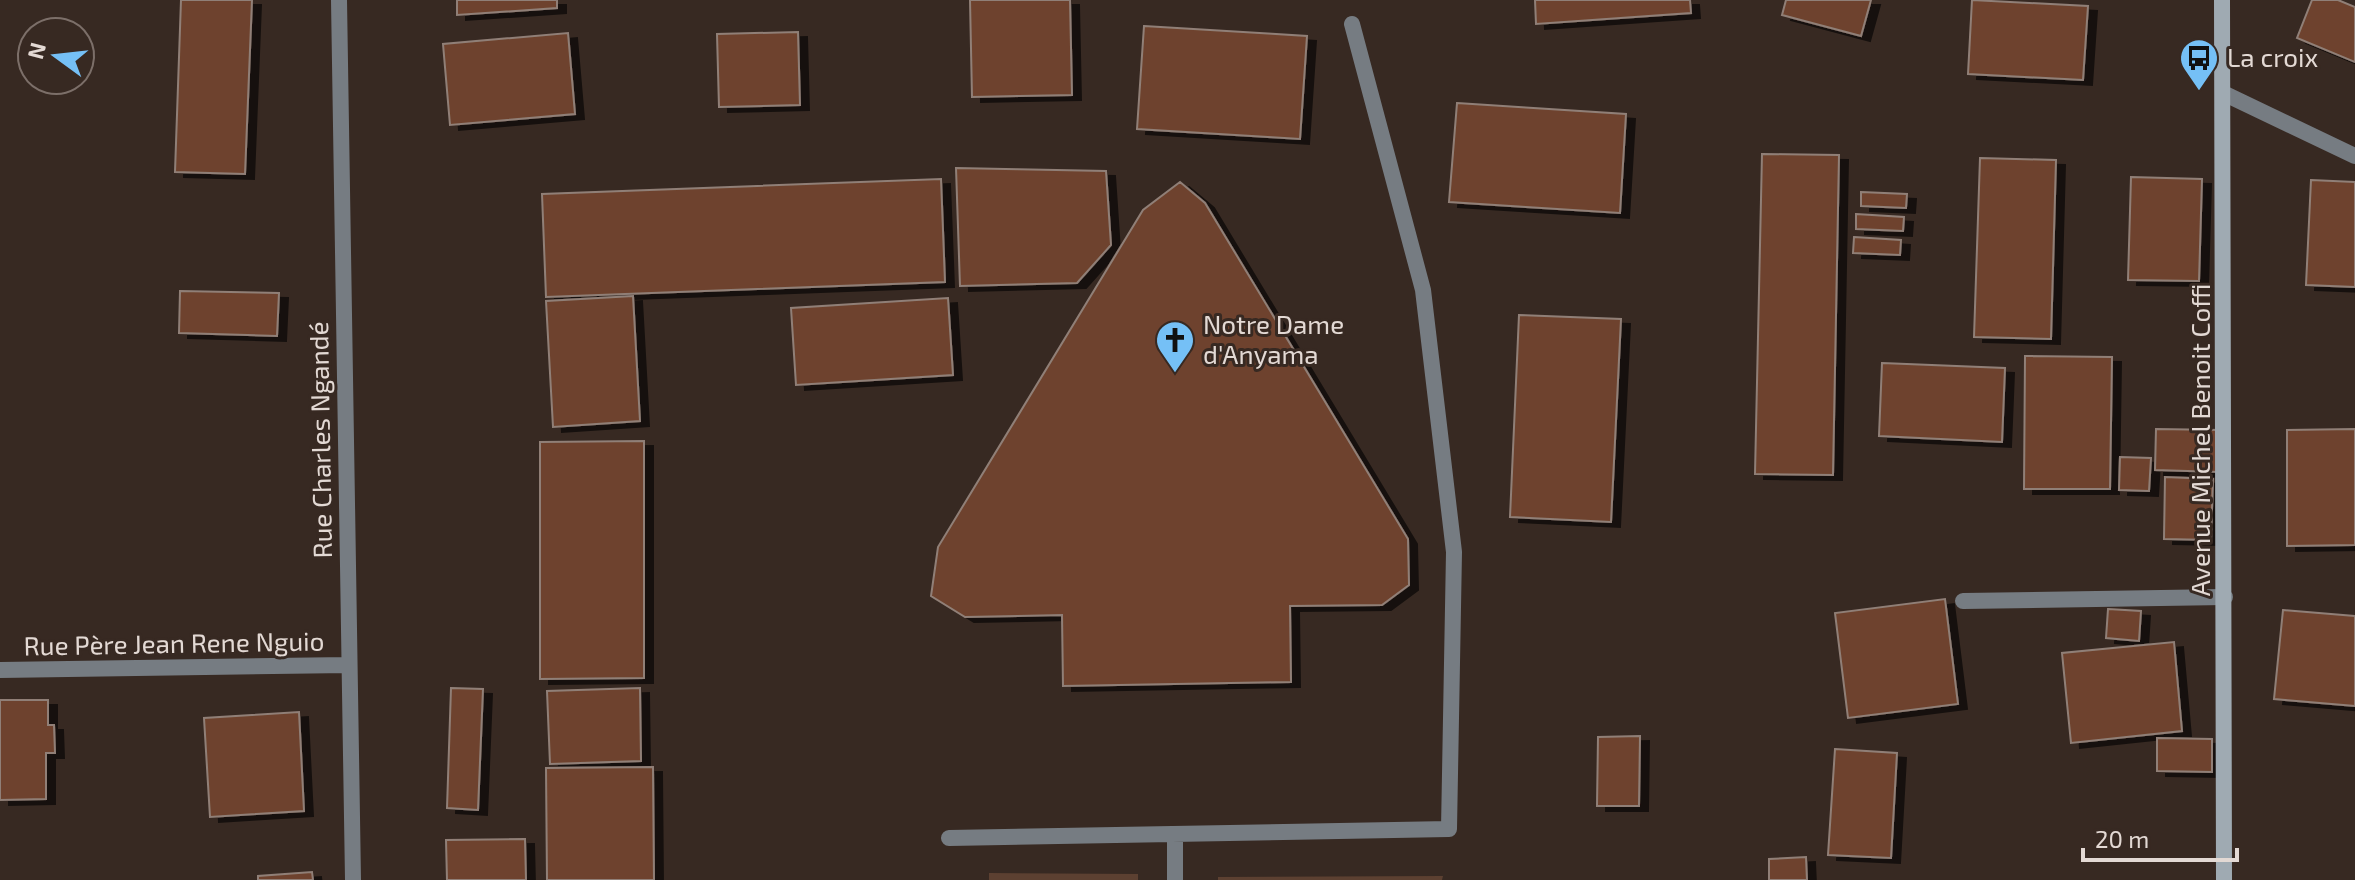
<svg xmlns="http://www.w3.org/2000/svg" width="2355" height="880" font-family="'Exo 2',sans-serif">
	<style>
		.green { fill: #5c4031 }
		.building { fill: #6e432d; stroke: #907f77; stroke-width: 2; filter: url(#shadow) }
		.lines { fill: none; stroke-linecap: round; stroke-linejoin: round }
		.lane { stroke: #767c82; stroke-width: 16 }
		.street { stroke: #767c82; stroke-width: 16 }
		.secondary { stroke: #9faab2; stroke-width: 16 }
		.labels { text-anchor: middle; stroke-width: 6; stroke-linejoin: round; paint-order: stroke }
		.poi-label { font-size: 26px; fill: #e3d9d4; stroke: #372922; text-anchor: start }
		.street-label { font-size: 26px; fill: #e3d9d4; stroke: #372922 }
	</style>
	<defs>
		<filter id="shadow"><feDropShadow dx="9" dy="5" stdDeviation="0" flood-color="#0009"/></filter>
	</defs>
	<rect width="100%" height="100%" fill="#372922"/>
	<path class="green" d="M 989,873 L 1138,874 L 1138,880 L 989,880 Z
		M 1443,876 L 1442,880 L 1218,880 L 1218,877 Z"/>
	<path class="building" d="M 181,0 L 252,0 L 245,174 L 175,172 Z
		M 457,0 L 557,0 L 557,8 L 457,15 Z
		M 970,0 L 1070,0 L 1072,95 L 972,97 Z
		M 1535,0 L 1690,0 L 1691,13 L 1536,24 Z
		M 1786,0 L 1871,0 L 1861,36 L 1782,15 Z
		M 1972,0 L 2088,6 L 2083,80 L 1968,74 Z
		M 2312,0 L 2338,0 L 2355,7 L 2355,62 L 2297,38 Z
		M 1144,26 L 1307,36 L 1300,139 L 1137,129 Z
		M 798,32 L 800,105 L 719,107 L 717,34 Z
		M 568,33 L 575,114 L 450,125 L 443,44 Z
		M 1457,103 L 1626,114 L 1620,213 L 1449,202 Z
		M 1762,154 L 1839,155 L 1833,475 L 1755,474 Z
		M 1980,158 L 2056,160 L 2051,339 L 1974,337 Z
		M 956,168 L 1106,171 L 1111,245 L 1077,283 L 960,286 Z
		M 2131,177 L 2202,179 L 2199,281 L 2128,280 Z
		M 941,179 L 945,282 L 546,297 L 542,194 Z
		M 2311,180 L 2355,182 L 2355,287 L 2306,285 Z
		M 1180,182 L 1205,203 L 1408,539 L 1409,585 L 1382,605 L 1290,606 L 1291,682 L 1063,686 L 1062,615 L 965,617 L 931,596 L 938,547 L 1143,210 Z
		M 1861,192 L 1907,194 L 1906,208 L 1861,206 Z
		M 1856,214 L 1904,217 L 1903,231 L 1856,229 Z
		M 1854,237 L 1901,240 L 1900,255 L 1853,253 Z
		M 180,291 L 279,293 L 277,336 L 179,333 Z
		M 633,296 L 640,421 L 553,427 L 546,301 Z
		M 948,298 L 953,375 L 796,385 L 791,308 Z
		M 1519,315 L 1621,319 L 1611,522 L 1510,517 Z
		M 2025,356 L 2112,357 L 2110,489 L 2024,489 Z
		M 1882,363 L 2005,368 L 2002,442 L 1879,436 Z
		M 2156,429 L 2221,430 L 2220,472 L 2155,470 Z
		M 2355,429 L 2355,545 L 2287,546 L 2287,430 Z
		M 644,441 L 644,678 L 540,679 L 540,442 Z
		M 2120,457 L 2151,458 L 2149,491 L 2119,490 Z
		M 2165,477 L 2213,479 L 2211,540 L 2164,539 Z
		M 1945,599 L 1958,704 L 1848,718 L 1835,613 Z
		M 2108,609 L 2141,611 L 2139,641 L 2106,638 Z
		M 2283,610 L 2355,616 L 2355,706 L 2274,699 Z
		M 2174,642 L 2182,731 L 2071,743 L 2062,653 Z
		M 451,688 L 483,689 L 478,810 L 447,808 Z
		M 640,688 L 641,761 L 550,764 L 547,691 Z
		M 0,700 L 48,700 L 48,725 L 54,725 L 55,753 L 46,753 L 46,799 L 0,800 Z
		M 299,712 L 304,811 L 210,817 L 204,718 Z
		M 1640,736 L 1639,806 L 1597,806 L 1598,737 Z
		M 2157,738 L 2212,739 L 2212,772 L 2157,771 Z
		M 1835,749 L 1897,753 L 1891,858 L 1828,855 Z
		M 653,767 L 654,880 L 547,880 L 546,768 Z
		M 525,839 L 526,880 L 447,880 L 446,840 Z
		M 1806,857 L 1807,880 L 1769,880 L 1769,859 Z
		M 312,872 L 313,880 L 258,880 L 258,876 Z"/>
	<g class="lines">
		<path class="lane" d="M 1175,834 L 1175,880
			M 949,838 L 1449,829 L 1454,552 L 1423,290 L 1352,24"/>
		<path class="street" d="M 339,0 L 353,880
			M 2223,93 L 2355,156
			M 1963,601 L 2225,597
			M 0,670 L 348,665"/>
		<path class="secondary" d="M 2222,0 L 2224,880"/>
	</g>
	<defs>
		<symbol id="bus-pin" viewBox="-11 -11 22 30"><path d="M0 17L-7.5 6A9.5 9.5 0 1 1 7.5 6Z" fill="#75c0f6" stroke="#372922"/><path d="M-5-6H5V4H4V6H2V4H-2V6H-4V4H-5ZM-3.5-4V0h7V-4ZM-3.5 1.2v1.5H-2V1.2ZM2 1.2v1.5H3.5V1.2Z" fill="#111"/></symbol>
		<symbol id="church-pin" viewBox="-11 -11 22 30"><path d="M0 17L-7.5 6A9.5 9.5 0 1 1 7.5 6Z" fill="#75c0f6" stroke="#372922"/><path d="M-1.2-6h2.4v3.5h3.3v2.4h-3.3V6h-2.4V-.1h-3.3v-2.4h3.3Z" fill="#111"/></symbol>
	</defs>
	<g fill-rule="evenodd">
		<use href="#bus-pin" x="2177" y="36" width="44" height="60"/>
		<use href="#church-pin" x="1153" y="318" width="44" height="60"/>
	</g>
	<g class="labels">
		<g class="poi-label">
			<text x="2227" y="67">La croix</text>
			<text x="1203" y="334">Notre Dame<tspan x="1203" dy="30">d'Anyama</tspan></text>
		</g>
		<g class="street-label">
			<text transform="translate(321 440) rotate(-91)" y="9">Rue Charles Ngandé</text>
			<text transform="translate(2201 440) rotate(-90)" y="9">Avenue Michel Benoit Coffi</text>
			<text transform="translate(174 644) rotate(-1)" y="9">Rue Père Jean Rene Nguio</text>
		</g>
	</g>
	<g transform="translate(56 56) rotate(285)"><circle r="38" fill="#372922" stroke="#7c6f69" stroke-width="2"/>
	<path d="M0-6L14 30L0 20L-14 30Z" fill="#75c0f6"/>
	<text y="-12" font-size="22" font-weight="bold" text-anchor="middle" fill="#e3d9d4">N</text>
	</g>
	<path d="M2083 848v12h154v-12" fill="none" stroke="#e3d9d4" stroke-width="4"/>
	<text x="2095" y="848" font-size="24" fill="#e3d9d4" stroke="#372922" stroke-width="6" paint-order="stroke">20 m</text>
</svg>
